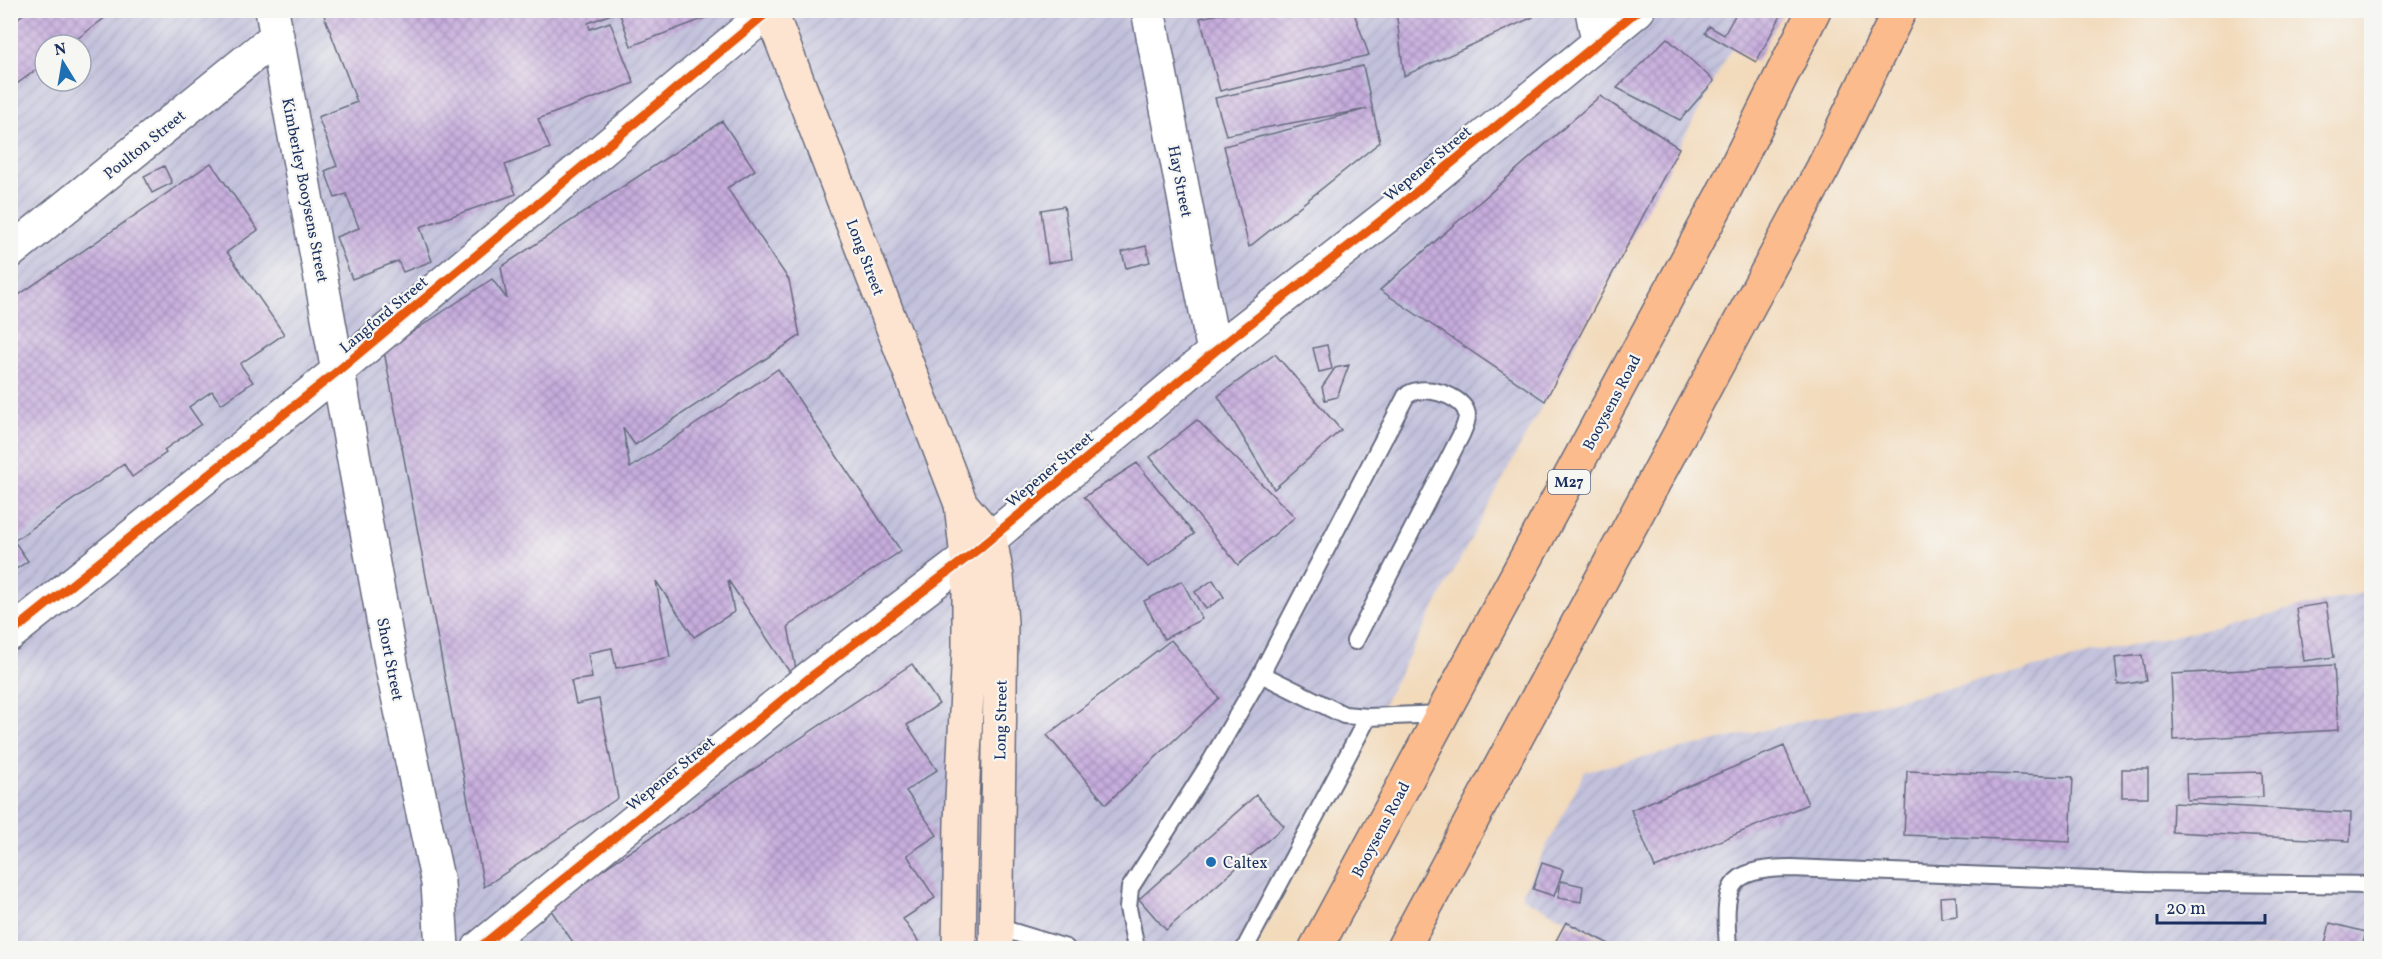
<svg xmlns="http://www.w3.org/2000/svg" width="2382" height="959" font-family="Vollkorn,serif">
	<style>
		.industrial { fill: url(#industrial-furrows); fill-rule: evenodd }
		.building { fill: url(#building-cross-hatch) }
		.lines { fill: none; stroke-linecap: round; stroke-linejoin: round }
		.service-casing { stroke: #666b7f; stroke-width: 20 }
		.minor-casing { stroke: #666b7f; stroke-width: 36 }
		.secondary-casing { stroke: #666b7f; stroke-width: 36 }
		.primary-casing { stroke: #666b7f; stroke-width: 36 }
		.service { stroke: #fff; stroke-width: 16 }
		.minor { stroke: #fff; stroke-width: 33 }
		.secondary { stroke: #fde4d1; stroke-width: 33 }
		.primary { stroke: #fbbb8d; stroke-width: 33 }
		.cycleway-casing { stroke: #f6f6f2; stroke-width: 13 }
		.cycleway { stroke: #e8590c; stroke-width: 9 }
		.poi-dot { fill: #1f6fb2; stroke: #f6f6f2; stroke-width: 2 }
		.labels { text-anchor: middle; stroke-width: 4.5; stroke-linejoin: round; paint-order: stroke }
		.shield { fill: #f6f6f2; stroke: #5d6b8a; stroke-width: 1.5 }
		.shield-label { font-size: 15px; font-weight: bold; fill: #1b2f5e }
		.street-label { font-size: 16px; fill: #1b2f5e; stroke: #f6f6f2 }
		.poi-label { font-size: 16px; fill: #1b2f5e; stroke: #f6f6f2; text-anchor: start }
	</style>
	<defs>
		<pattern id="industrial-furrows" width="10" height="10" patternUnits="userSpaceOnUse" patternTransform="scale(1.5)"><rect width="10" height="10" fill="#c2c1dc"/><path d="M-1 1l2-2M0 10L10 0M9 11l2-2" fill="none" stroke="#a6a6bf"/></pattern>
		<pattern id="building-cross-hatch" width="8" height="8" patternUnits="userSpaceOnUse" patternTransform="scale(1.5)"><rect width="8" height="8" fill="#c7addd"/><path d="M0 0l8 8M0 8l8-8" fill="none" stroke="#a18db6"/></pattern>
	</defs>
	<rect width="100%" height="100%" fill="#f6f6f2"/>
	<filter id="ink" filterUnits="userSpaceOnUse"><feTurbulence type="fractalNoise" baseFrequency=".0167" numOctaves="2"/><feDisplacementMap in="SourceGraphic" scale="12" xChannelSelector="R" yChannelSelector="G"/><feConvolveMatrix kernelMatrix="1 2 1 2 8 2 1 2 1" color-interpolation-filters="sRGB"/></filter>
	<filter id="wash" filterUnits="userSpaceOnUse"><feTurbulence type="fractalNoise" baseFrequency=".008" numOctaves="4" result="noise"/><feDisplacementMap in="SourceGraphic" scale="24" xChannelSelector="R" yChannelSelector="G"/><feGaussianBlur stdDeviation="1.35" result="paint"/><feColorMatrix in="noise" values="0 0 0 0 0 0 0 0 0 0 0 0 0 0 0 0 0 1.4 0 .05"/><feComposite in="paint" operator="in"/></filter>
	<g filter="url(#wash)">
		<rect width="100%" height="100%" fill="#f2dabb"/>
		<path class="industrial" d="M 10,11 L 1751,11 L 1254,948 L 11,948 ZM 45,45 L 81,45 L 81,81 L 45,81 Z
			M 2371,591 L 2371,948 L 1622,948 L 1521,897 L 1585,771 Z"/>
		<g id="blocks">
			<path class="building" d="M 29,10 L 115,10 L 69,45 L 45,45 L 45,63 L 10,89 L 10,24 Z
				M 322,10 L 724,10 L 724,11 L 631,46 L 619,11 L 588,23 L 590,29 L 610,22 L 634,83 L 538,119 L 550,148 L 505,165 L 516,194 L 420,227 L 432,261 L 403,272 L 398,261 L 352,279 L 336,237 L 359,228 L 346,194 L 335,198 L 325,171 L 337,166 L 318,117 L 357,102 Z
				M 1238,10 L 1353,10 L 1369,55 L 1220,91 L 1200,18 Z
				M 1396,10 L 1531,10 L 1533,17 L 1404,76 Z
				M 1738,10 L 1784,10 L 1756,62 L 1705,33 L 1709,26 L 1724,35 Z
				M 1667,38 L 1714,81 L 1680,120 L 1617,88 Z
				M 1363,66 L 1380,142 L 1249,247 L 1224,146 L 1367,109 L 1226,135 L 1215,98 Z
				M 1600,96 L 1679,148 L 1545,401 L 1380,290 Z
				M 722,121 L 755,170 L 727,188 L 789,280 L 800,336 L 635,445 L 623,428 L 630,468 L 778,369 L 901,551 L 788,626 L 799,686 L 728,580 L 734,612 L 694,637 L 656,581 L 670,657 L 616,668 L 612,648 L 588,653 L 592,678 L 571,681 L 576,704 L 599,699 L 618,798 L 484,887 L 384,351 L 492,279 L 507,299 L 501,267 Z
				M 211,163 L 258,230 L 227,252 L 284,334 L 240,364 L 253,382 L 221,404 L 212,391 L 189,407 L 201,424 L 164,450 L 166,453 L 132,477 L 124,464 L 14,541 L 28,561 L 10,573 L 10,301 Z
				M 164,166 L 172,183 L 152,193 L 144,176 Z
				M 1064,206 L 1072,259 L 1048,263 L 1041,210 Z
				M 1146,246 L 1150,262 L 1126,268 L 1122,252 Z
				M 1327,345 L 1332,369 L 1319,372 L 1313,348 Z
				M 1275,354 L 1341,430 L 1274,489 L 1218,396 Z
				M 1349,365 L 1337,397 L 1325,400 L 1322,387 L 1335,368 Z
				M 1197,420 L 1295,517 L 1238,565 L 1150,457 Z
				M 1137,463 L 1194,534 L 1148,567 L 1084,497 Z
				M 1213,580 L 1224,597 L 1206,609 L 1195,592 Z
				M 1182,581 L 1202,619 L 1164,639 L 1144,601 Z
				M 2326,603 L 2334,657 L 2304,661 L 2296,608 Z
				M 1171,640 L 1219,698 L 1106,804 L 1047,735 Z
				M 2142,655 L 2146,681 L 2118,685 L 2115,658 Z
				M 912,664 L 939,704 L 907,725 L 937,770 L 906,791 L 937,835 L 907,855 L 935,898 L 903,919 L 923,948 L 577,948 L 548,906 Z
				M 2334,665 L 2338,730 L 2174,740 L 2171,674 Z
				M 1784,746 L 1808,804 L 1655,868 L 1631,810 Z
				M 2122,769 L 2148,769 L 2148,797 L 2122,797 Z
				M 1907,771 L 2073,777 L 2070,842 L 1904,835 Z
				M 2262,772 L 2263,797 L 2187,800 L 2186,774 Z
				M 1256,795 L 1284,826 L 1166,930 L 1139,899 Z
				M 2173,803 L 2351,813 L 2350,841 L 2172,832 Z
				M 1542,863 L 1563,870 L 1554,896 L 1533,889 Z
				M 1561,881 L 1583,886 L 1581,902 L 1558,898 Z
				M 1956,896 L 1957,916 L 1941,918 L 1940,897 Z
				M 1566,922 L 1617,948 L 1552,948 Z
				M 2330,923 L 2366,932 L 2362,948 L 2324,948 Z"/>
		</g>
	</g>
	<g filter="url(#ink)">
		<use href="#blocks" fill-opacity="0" stroke="#666b7f" stroke-width="1.5"/>
		<g class="lines">
			<defs>
				<path id="service" d="M 1355,641 L 1461,435 C 1464,428 1469,418 1466,411 C 1459,394 1420,383 1406,396 L 1261,674 L 1344,715 L 1368,717 L 1442,714
					M 997,927 L 1066,948
					M 1136,948 L 1128,908 L 1130,888 L 1211,761 L 1261,674
					M 1245,948 L 1368,717
					M 1728,948 C 1724,887 1724,869 1791,868 L 2143,882 L 2372,885"/>
				<path id="minor" d="M 272,10 L 392,668 L 438,883 L 442,948
					M 1148,10 L 1214,352
					M 1592,10 L 1598,41
					M 10,252 L 277,36
					M 10,634 L 339,370 L 770,10
					M 479,948 L 813,675 L 977,550 L 1214,352 L 1387,216 L 1638,10"/>
				<path id="secondary" d="M 770,10 L 961,504 L 969,576 L 969,647 L 961,822 L 959,948
					M 961,504 L 990,538 L 997,577 L 1001,622 L 996,948"/>
				<path id="primary" d="M 1316,948 L 1722,195 L 1814,10
					M 1403,948 L 1823,168 L 1900,10"/>
			</defs>
			<use href="#service" class="service-casing"/>
			<use href="#minor" class="minor-casing"/>
			<use href="#secondary" class="secondary-casing"/>
			<use href="#primary" class="primary-casing"/>
			<use href="#service" class="service"/>
			<use href="#minor" class="minor"/>
			<use href="#secondary" class="secondary"/>
			<use href="#primary" class="primary"/>
			<defs>
				<path id="cycleway" d="M 10,634 L 339,370 L 770,10
					M 479,948 L 813,675 L 977,550 L 1214,352 L 1387,216 L 1638,10"/>
			</defs>
			<use href="#cycleway" class="cycleway-casing"/>
			<use href="#cycleway" class="cycleway"/>
		</g>
	</g>
	<circle class="poi-dot" cx="1211" cy="862" r="6"/>
	<g class="labels">
		<rect class="shield" x="1548" y="470" width="42" height="24" rx="4.5"/>
		<g class="shield-label">
			<text x="1569" y="487">M27</text>
		</g>
		<g class="street-label">
			<text transform="translate(144 144) rotate(-39)" y="6">Poulton Street</text>
			<text transform="translate(1427 163) rotate(-40)" y="6">Wepener Street</text>
			<text transform="translate(1181 181) rotate(79)" y="6">Hay Street</text>
			<text transform="translate(306 190) rotate(79)" y="6">Kimberley Booysens Street</text>
			<text transform="translate(866 257) rotate(69)" y="6">Long Street</text>
			<text transform="translate(383 314) rotate(-40)" y="6">Langford Street</text>
			<text transform="translate(1611 402) rotate(-62)" y="6">Booysens Road</text>
			<text transform="translate(1049 469) rotate(-40)" y="6">Wepener Street</text>
			<text transform="translate(391 659) rotate(79)" y="6">Short Street</text>
			<text transform="translate(1000 720) rotate(-89)" y="6">Long Street</text>
			<text transform="translate(670 773) rotate(-39)" y="6">Wepener Street</text>
			<text transform="translate(1380 829) rotate(-62)" y="6">Booysens Road</text>
		</g>
		<g class="poi-label">
			<text x="1223" y="868">Caltex</text>
		</g>
	</g>
	<rect width="2382" height="959" fill="none" stroke="#f6f6f2" stroke-width="36"/>
	<g transform="translate(63 63) rotate(349)"><circle r="28" fill="#f6f6f2" stroke="#9ea6b7" stroke-width="1.5"/>
	<path d="M0-4.5L10 22L0 15L-10 22Z" fill="#1f6fb2"/>
	<text y="-9" font-size="16" font-weight="bold" text-anchor="middle" fill="#1b2f5e">N</text>
	</g>
	<path d="M2157 914v9h108v-9" fill="none" stroke="#1b2f5e" stroke-width="3"/>
	<text x="2166" y="914" font-size="18" fill="#1b2f5e" stroke="#f6f6f2" stroke-width="4.5" paint-order="stroke">20 m</text>
</svg>
